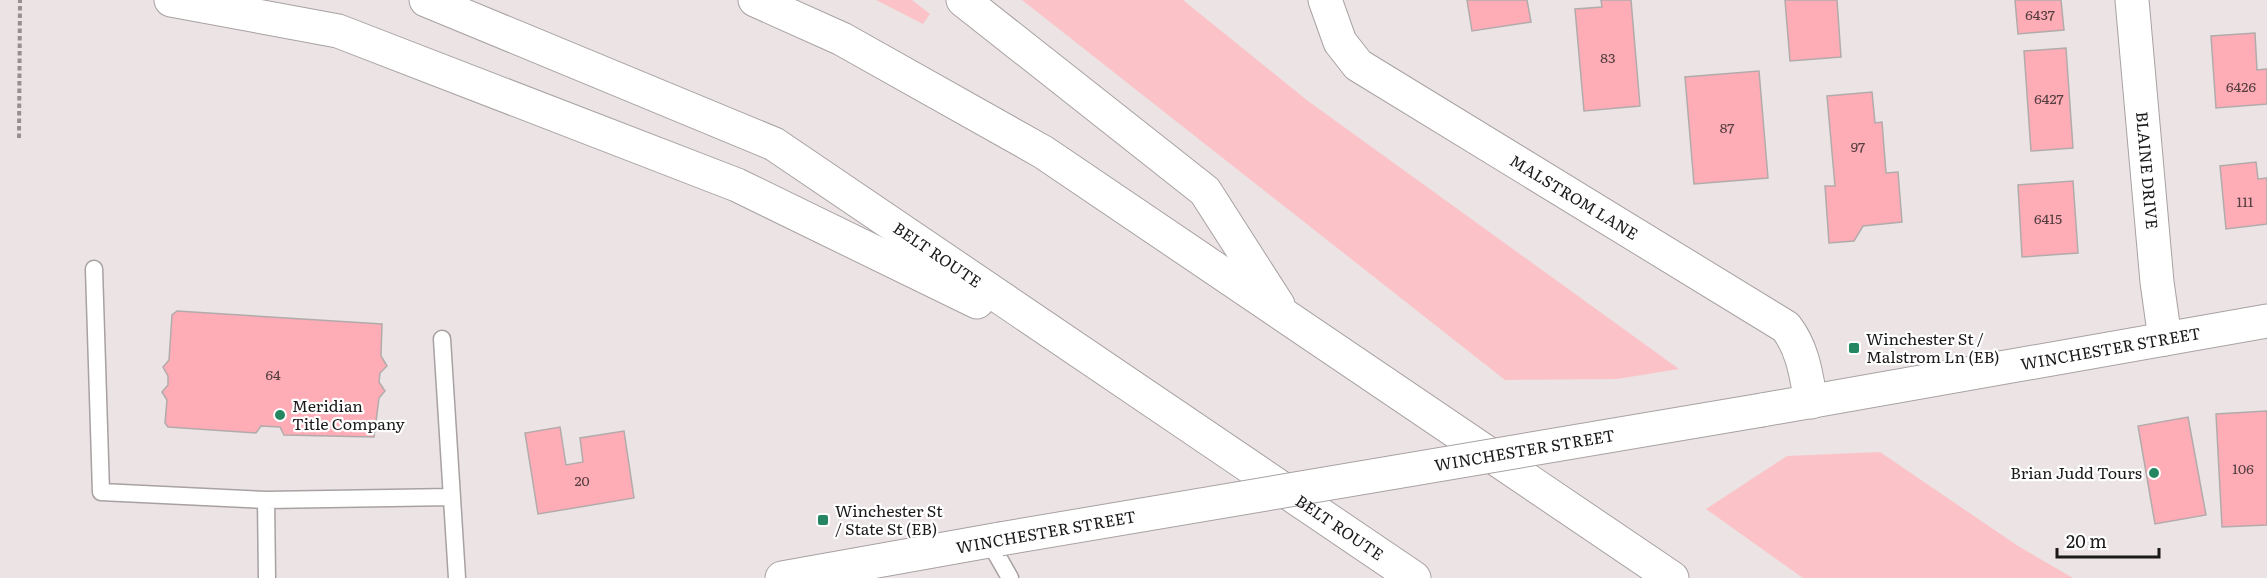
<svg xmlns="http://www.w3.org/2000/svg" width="2267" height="578" font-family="Literata,serif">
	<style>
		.green { fill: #fbc3c8 }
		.building { fill: #feacb5; stroke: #b2abac; stroke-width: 1.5 }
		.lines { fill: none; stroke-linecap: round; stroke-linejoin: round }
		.service-casing { stroke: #a8a1a2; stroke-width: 19 }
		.minor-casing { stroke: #a8a1a2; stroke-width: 35 }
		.secondary-casing { stroke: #a8a1a2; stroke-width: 35 }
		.motorway-casing { stroke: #a8a1a2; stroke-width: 35 }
		.path { stroke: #969090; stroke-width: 4; stroke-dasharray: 4.5 3; stroke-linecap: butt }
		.service { stroke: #fff; stroke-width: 16 }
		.minor { stroke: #fff; stroke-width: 33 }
		.secondary { stroke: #fff; stroke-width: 33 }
		.motorway { stroke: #fff; stroke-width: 33 }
		.secondary-bridge-casing { stroke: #a8a1a2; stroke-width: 35; stroke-linecap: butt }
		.secondary-bridge { stroke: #fff; stroke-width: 33 }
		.poi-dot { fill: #258761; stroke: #fff; stroke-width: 2 }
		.labels { text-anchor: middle; stroke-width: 4.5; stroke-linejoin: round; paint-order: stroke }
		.number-label { font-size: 14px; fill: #543e40 }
		.street-label { font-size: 16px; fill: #1c1919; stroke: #fff }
		.poi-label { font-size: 16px; fill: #1c1919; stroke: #fff; text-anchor: start }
	</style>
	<rect width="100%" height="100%" fill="#ebe3e4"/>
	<path class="green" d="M 876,0 L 912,0 L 930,14 L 923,24 Z
		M 1022,0 L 1183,0 L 1308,101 L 1679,369 L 1617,379 L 1505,380 Z
		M 1880,452 L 2018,546 L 2073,578 L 1803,578 L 1706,509 L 1787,456 Z"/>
	<path class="building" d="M 1467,0 L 1527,0 L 1531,22 L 1472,31 Z
		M 1601,0 L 1631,0 L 1640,106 L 1584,111 L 1575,9 L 1602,7 Z
		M 1785,0 L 1837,0 L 1841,57 L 1790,61 Z
		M 2015,0 L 2061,0 L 2064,30 L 2018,34 Z
		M 2255,33 L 2257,70 L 2267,69 L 2267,104 L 2216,108 L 2211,36 Z
		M 2066,48 L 2073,148 L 2031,151 L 2024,51 Z
		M 1759,71 L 1768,178 L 1694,184 L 1685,77 Z
		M 1872,92 L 1875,123 L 1882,122 L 1886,173 L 1898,172 L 1902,222 L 1863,226 L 1854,241 L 1829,243 L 1825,186 L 1835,186 L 1827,96 Z
		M 2256,162 L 2258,179 L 2267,178 L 2267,224 L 2226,229 L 2220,166 Z
		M 2073,181 L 2078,253 L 2022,257 L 2018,185 Z
		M 177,311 L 382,324 L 381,356 L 387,366 L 380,373 L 379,382 L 385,391 L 379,398 L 374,437 L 284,435 L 280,427 L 261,426 L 256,433 L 168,427 L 165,423 L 167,400 L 162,392 L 168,385 L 168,376 L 163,367 L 169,360 L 172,315 Z
		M 2267,411 L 2267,525 L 2222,527 L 2216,414 Z
		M 2188,417 L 2206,515 L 2155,524 L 2138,426 Z
		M 560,427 L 566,465 L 583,462 L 580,438 L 624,431 L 634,498 L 538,514 L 525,433 Z"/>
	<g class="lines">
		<defs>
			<path id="service" d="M 94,269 L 101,492 L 266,500
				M 442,339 L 457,578
				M 989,541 L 1010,578
				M 267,578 L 266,500 L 452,497"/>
			<g id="minor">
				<path id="s1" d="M 1325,0 L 1340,42 L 1358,65 L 1786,327 C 1803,349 1806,374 1811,402"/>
				<path id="s2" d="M 2132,0 L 2157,282 L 2165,339"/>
			</g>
			<g id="secondary">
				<path id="s3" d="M 1762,410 L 2267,321"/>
				<path d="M 782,578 L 1000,539"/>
			</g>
			<g id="motorway">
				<path d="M 171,0 L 338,31 L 737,185 L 977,302"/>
				<path id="s4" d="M 426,0 L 774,144 L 1414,578"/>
				<path d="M 755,0 L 842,39 L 1043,152 L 1672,578"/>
				<path d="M 963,0 L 1205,191 L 1278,305"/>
			</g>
		</defs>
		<use href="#service" class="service-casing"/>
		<use href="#minor" class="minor-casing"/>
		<use href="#secondary" class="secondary-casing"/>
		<use href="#motorway" class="motorway-casing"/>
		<path class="path" d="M 19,138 L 20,0"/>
		<use href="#service" class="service"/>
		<use href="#minor" class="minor"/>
		<use href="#secondary" class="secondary"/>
		<use href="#motorway" class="motorway"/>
		<defs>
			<g id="secondary-bridge">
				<path id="s5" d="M 1000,539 L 1762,410"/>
			</g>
		</defs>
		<use href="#secondary-bridge" class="secondary-bridge-casing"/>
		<use href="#secondary-bridge" class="secondary-bridge"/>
	</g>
	<g class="poi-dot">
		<rect x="1848" y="342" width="12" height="12" rx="3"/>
		<circle cx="280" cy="415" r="6"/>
		<circle cx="2154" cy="473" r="6"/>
		<rect x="817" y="514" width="12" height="12" rx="3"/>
	</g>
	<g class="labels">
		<g class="number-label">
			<text x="2040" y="20">6437</text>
			<text x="1608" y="63">83</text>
			<text x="2241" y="92">6426</text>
			<text x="2049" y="104">6427</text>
			<text x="1727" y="133">87</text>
			<text x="1858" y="152">97</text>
			<text x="2245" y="207">111</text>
			<text x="2048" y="224">6415</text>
			<text x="273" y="380">64</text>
			<text x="2243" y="474">106</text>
			<text x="582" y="486">20</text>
		</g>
		<g class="street-label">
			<text dy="6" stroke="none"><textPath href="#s2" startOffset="171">BLAINE DRIVE</textPath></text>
			<text dy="6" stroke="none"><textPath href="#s1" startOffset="327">MALSTROM LANE</textPath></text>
			<text dy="6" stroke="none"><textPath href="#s4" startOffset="574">BELT ROUTE</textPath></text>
			<text dy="6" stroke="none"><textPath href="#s3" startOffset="354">WINCHESTER STREET</textPath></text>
			<text dy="6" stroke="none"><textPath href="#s5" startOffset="532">WINCHESTER STREET</textPath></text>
			<text dy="6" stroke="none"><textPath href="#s4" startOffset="1060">BELT ROUTE</textPath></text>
			<text transform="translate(1046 532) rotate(-10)" y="6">WINCHESTER STREET</text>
		</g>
		<g class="poi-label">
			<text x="1866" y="345">Winchester St /<tspan x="1866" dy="18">Malstrom Ln (EB)</tspan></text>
			<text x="292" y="412">Meridian<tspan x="292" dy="18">Title Company</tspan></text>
			<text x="2142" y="479" text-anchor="end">Brian Judd Tours</text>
			<text x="835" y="517">Winchester St<tspan x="835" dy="18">/ State St (EB)</tspan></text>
		</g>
	</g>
	<path d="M2057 548v9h102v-9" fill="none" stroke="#1c1919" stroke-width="3"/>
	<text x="2066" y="548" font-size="18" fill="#1c1919" stroke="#ffffff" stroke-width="4.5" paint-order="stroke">20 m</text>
</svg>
